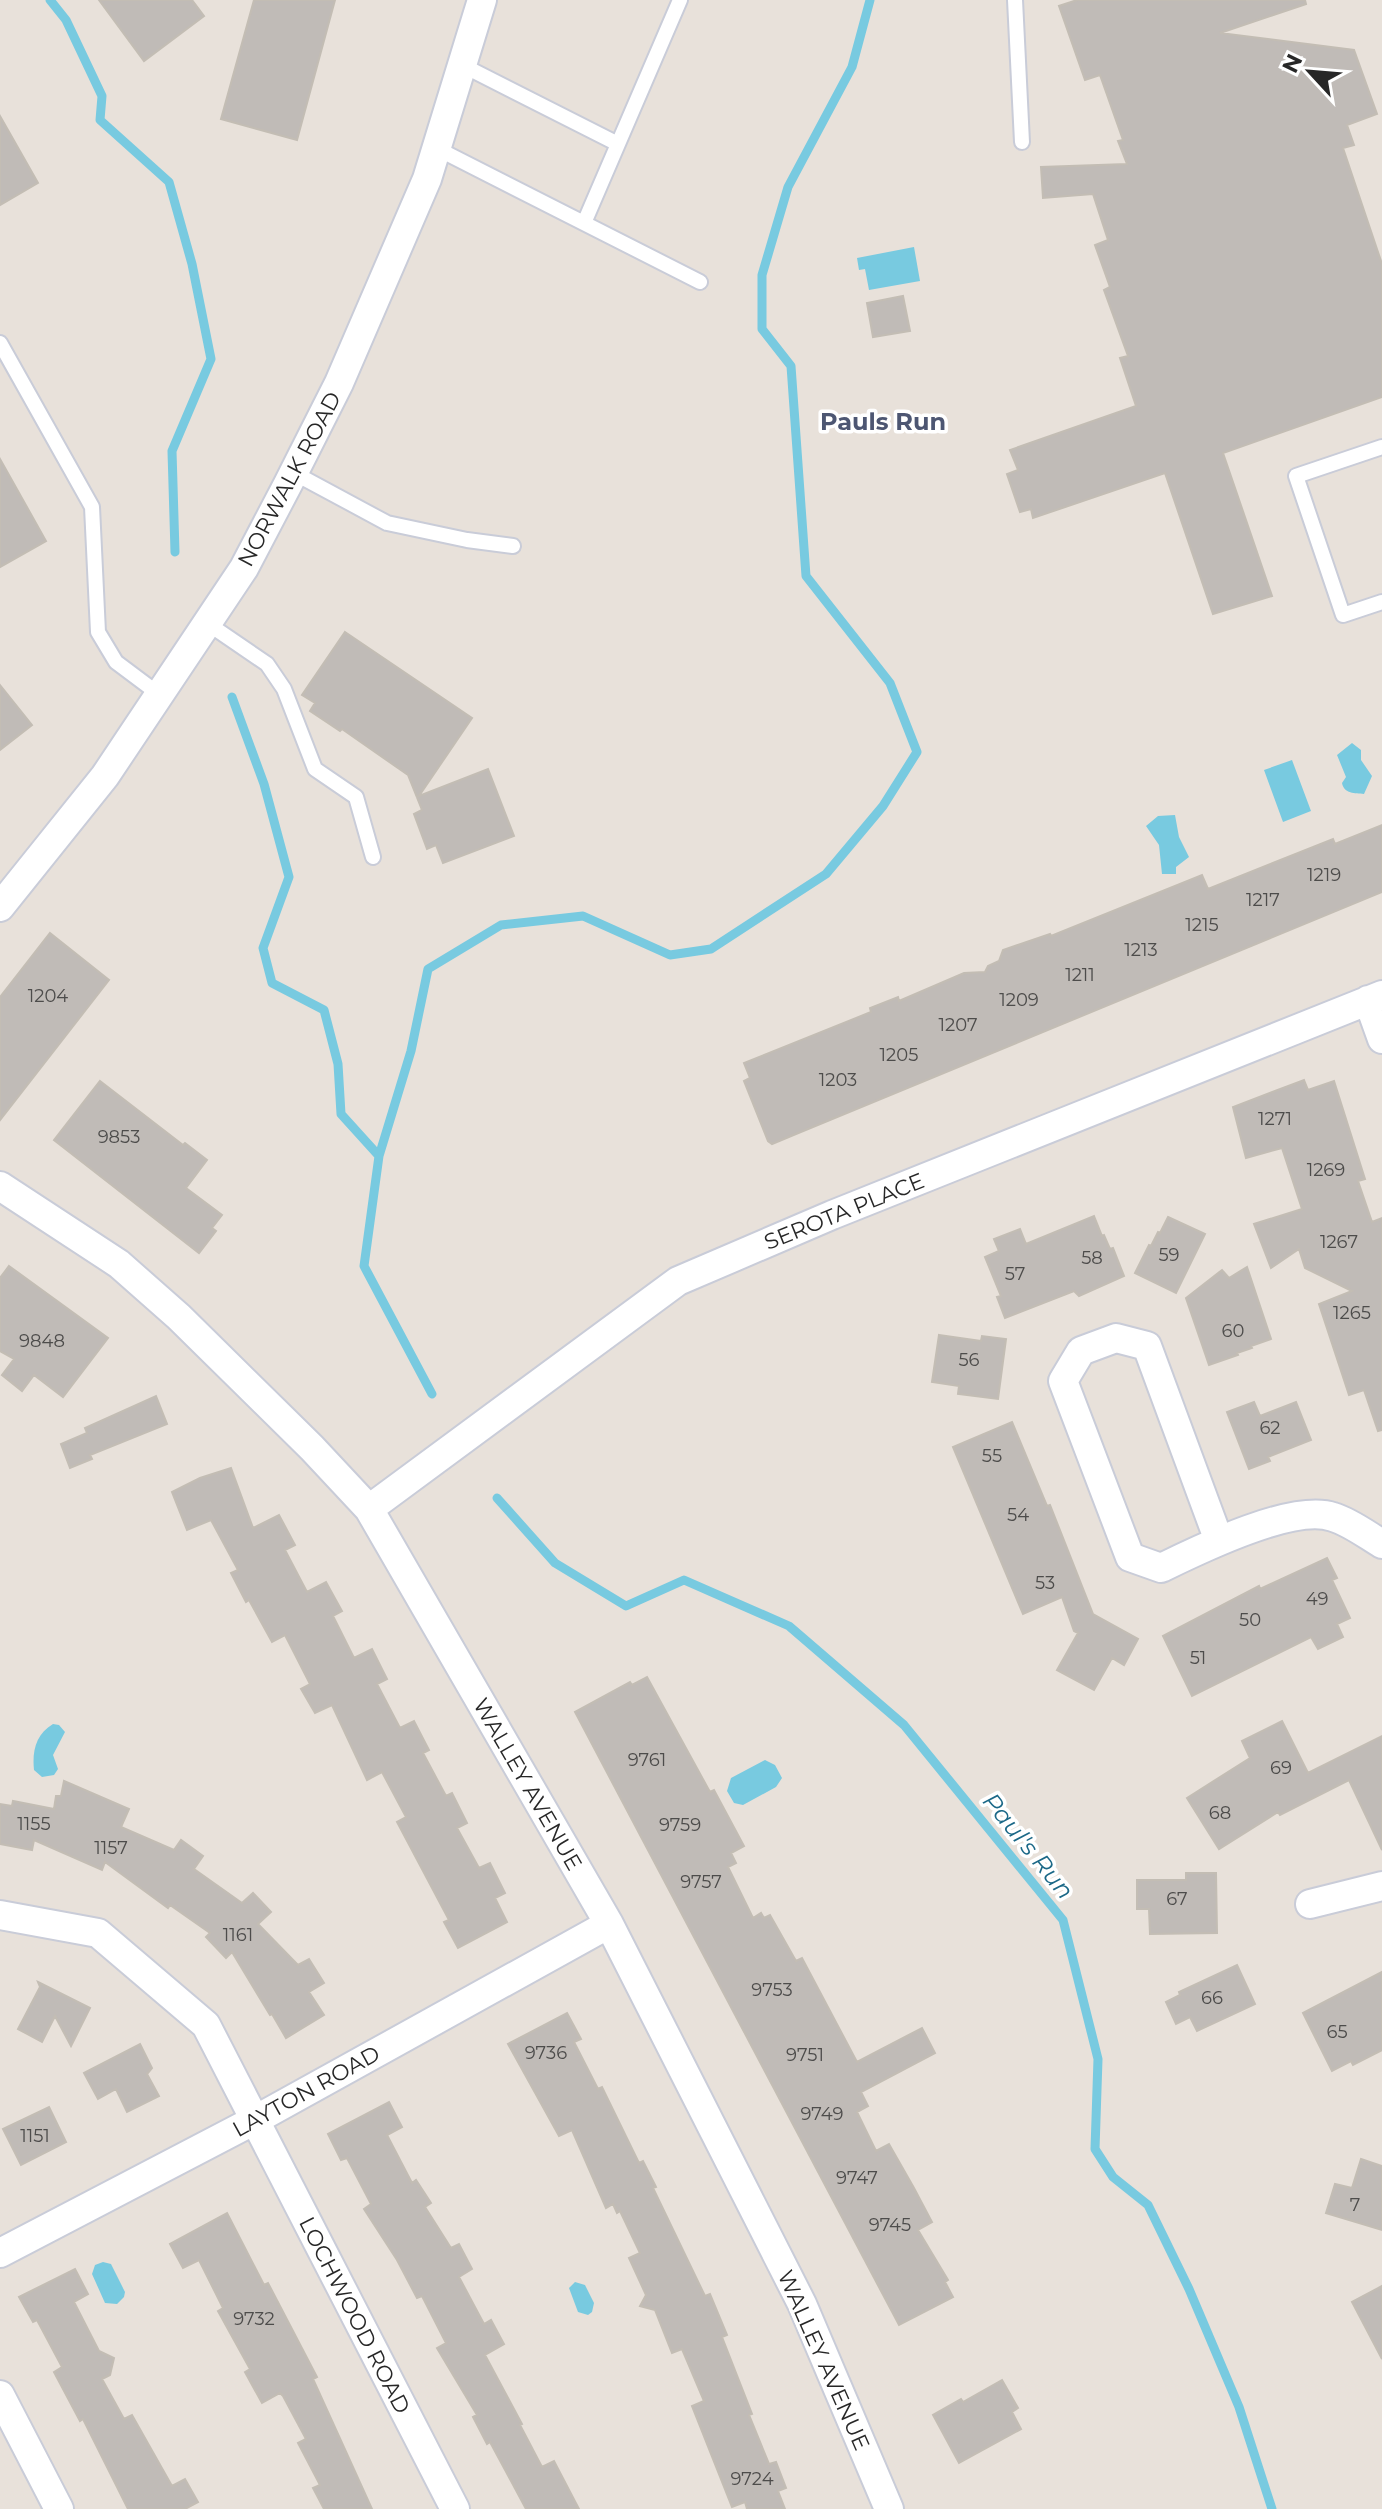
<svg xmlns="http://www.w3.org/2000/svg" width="1382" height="2509" font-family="Montserrat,sans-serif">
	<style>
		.water { fill: #78cae0 }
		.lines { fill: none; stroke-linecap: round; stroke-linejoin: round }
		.stream { stroke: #78cae0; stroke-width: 9 }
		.building { fill: #c0bbb7; stroke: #c3bdb4; stroke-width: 2 }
		.lane-casing { stroke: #c9ccd8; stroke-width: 18 }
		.street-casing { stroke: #c9ccd8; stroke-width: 32 }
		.lane { stroke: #fff; stroke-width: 14 }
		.street { stroke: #fff; stroke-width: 28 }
		.labels { text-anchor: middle; stroke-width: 7; stroke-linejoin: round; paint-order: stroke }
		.number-label { font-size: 18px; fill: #4d4c4b }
		.street-label { font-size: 22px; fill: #272727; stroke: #fff }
		.neighbourhood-label { font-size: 24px; font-weight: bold; fill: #4d5672; stroke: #fff }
		.water-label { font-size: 24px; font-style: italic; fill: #1b6887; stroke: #fff }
	</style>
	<rect width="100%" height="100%" fill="#e8e1da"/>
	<path class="water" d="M 914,247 L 920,281 L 869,290 L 865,269 L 859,270 L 857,258 Z
		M 1352,743 L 1361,750 L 1361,760 L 1372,776 L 1364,794 C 1355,793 1344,794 1342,783 L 1346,777 L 1337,755 Z
		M 1292,760 L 1311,811 L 1283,822 L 1264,770 Z
		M 1175,815 L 1179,837 L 1189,857 L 1176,867 L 1176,874 L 1162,874 L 1159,845 L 1146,826 L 1158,816 Z
		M 53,1724 L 59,1725 L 65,1732 L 53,1755 L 58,1769 L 54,1775 L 42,1777 L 34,1770 C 32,1751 36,1734 53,1724 Z
		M 765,1760 L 775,1765 L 782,1778 L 776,1787 L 743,1805 L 734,1803 L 727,1791 L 731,1778 Z
		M 103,2262 L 111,2264 L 125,2292 L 124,2297 L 117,2304 L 105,2303 L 92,2274 L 95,2265 Z
		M 575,2282 L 585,2285 L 594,2303 L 592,2312 L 588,2315 L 578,2312 L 569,2288 Z"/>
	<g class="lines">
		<path class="stream" d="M 50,0 L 66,20 L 102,96 L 100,120 L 169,182 L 192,264 L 211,359 L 172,451 L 175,552
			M 232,697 L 264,784 L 289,877 L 263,948 L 272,983 L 324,1010 L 338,1064 L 341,1114 L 379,1156
			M 432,1394 L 364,1266 L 379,1156 L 411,1051 L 428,969 L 501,925 L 583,916 L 670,955 L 711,949 L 826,874 L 883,806 L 917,752 L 890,683 L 806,576 L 791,366 L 762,329 L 762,275 L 788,187 L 852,67 L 870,0
			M 497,1498 L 555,1563 L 626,1606 L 684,1580 L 789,1626 L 904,1725 L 1063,1920 L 1098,2059 L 1095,2149 L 1113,2177 L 1148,2205 L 1189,2289 L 1239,2407 L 1272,2509"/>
	</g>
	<path class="building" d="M 99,0 L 192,0 L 204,16 L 144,61 Z
		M 254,0 L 335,0 L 297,140 L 221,119 Z
		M 1077,0 L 1305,0 L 1306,4 L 1220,33 L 1354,50 L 1377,114 L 1347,125 L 1354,145 L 1343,148 L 1382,264 L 1382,397 L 1223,453 L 1272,596 L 1213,614 L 1165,473 L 1033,518 L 1031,509 L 1020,512 L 1007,474 L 1018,470 L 1010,450 L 1136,406 L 1120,358 L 1128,356 L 1104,290 L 1110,287 L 1095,245 L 1108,240 L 1093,194 L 1043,198 L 1041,167 L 1127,164 L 1118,141 L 1123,140 L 1100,75 L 1085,80 L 1059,6 Z
		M 0,116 L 38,183 L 0,205 Z
		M 903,296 L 910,331 L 873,337 L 867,303 Z
		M 0,459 L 46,541 L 0,567 Z
		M 345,632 L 472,718 L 419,796 L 488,769 L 514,836 L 443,863 L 436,845 L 427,849 L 414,814 L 422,810 L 408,775 L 342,729 L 340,731 L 310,711 L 315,703 L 302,695 Z
		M 0,685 L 32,725 L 0,750 Z
		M 1382,825 L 1382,892 L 796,1134 L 772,1144 L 768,1141 L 744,1081 L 750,1078 L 744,1063 L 871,1012 L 870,1008 L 898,997 L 899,1001 L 964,973 L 985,972 L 988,966 L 999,961 L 1003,950 L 1050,934 L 1051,936 L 1202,875 L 1208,889 L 1333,839 L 1335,844 Z
		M 50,933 L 109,980 L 0,1120 L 0,997 Z
		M 1304,1080 L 1308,1090 L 1334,1081 L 1365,1179 L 1358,1181 L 1372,1222 L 1382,1218 L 1382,1430 L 1378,1431 L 1364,1390 L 1349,1395 L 1319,1304 L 1352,1291 L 1305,1268 L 1299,1249 L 1271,1268 L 1254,1224 L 1302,1209 L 1282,1148 L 1246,1158 L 1233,1107 Z
		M 100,1081 L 183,1145 L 185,1143 L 207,1160 L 186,1188 L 222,1215 L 212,1228 L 216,1231 L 199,1253 L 54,1140 Z
		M 1094,1216 L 1102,1236 L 1104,1235 L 1110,1249 L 1113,1248 L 1124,1276 L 1079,1296 L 1074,1291 L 1005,1318 L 997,1297 L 1001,1296 L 985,1257 L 999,1251 L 994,1239 L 1020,1229 L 1026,1244 Z
		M 1168,1217 L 1205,1234 L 1176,1293 L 1135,1273 L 1149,1245 L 1151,1246 L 1158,1232 L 1160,1233 Z
		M 9,1266 L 108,1338 L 63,1397 L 34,1375 L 22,1391 L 2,1375 L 14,1359 L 0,1351 L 0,1278 Z
		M 1247,1267 L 1271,1339 L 1251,1346 L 1252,1348 L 1237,1353 L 1238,1355 L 1209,1365 L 1186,1298 L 1222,1270 L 1229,1278 Z
		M 939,1335 L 981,1341 L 982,1336 L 1006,1339 L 998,1399 L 958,1394 L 959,1386 L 932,1382 Z
		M 156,1396 L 167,1424 L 90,1455 L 92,1459 L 70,1468 L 61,1444 L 87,1433 L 85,1428 Z
		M 1254,1402 L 1260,1416 L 1296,1402 L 1311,1440 L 1268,1457 L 1270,1461 L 1249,1469 L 1227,1412 Z
		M 1012,1422 L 1047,1506 L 1050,1505 L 1093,1614 L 1138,1639 L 1124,1665 L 1112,1658 L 1094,1690 L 1057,1670 L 1078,1633 L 1074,1631 L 1062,1597 L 1023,1614 L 953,1447 Z
		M 231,1468 L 253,1528 L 279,1515 L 295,1545 L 285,1550 L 307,1592 L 326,1582 L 342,1611 L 333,1616 L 354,1658 L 372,1649 L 387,1679 L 377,1684 L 400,1728 L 414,1721 L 429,1750 L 423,1753 L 446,1796 L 452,1793 L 467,1823 L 457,1828 L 479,1868 L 490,1863 L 505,1893 L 495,1898 L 507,1922 L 458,1948 L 444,1922 L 449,1920 L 397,1822 L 406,1817 L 382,1772 L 367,1780 L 332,1705 L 315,1713 L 301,1689 L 310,1684 L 285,1635 L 272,1642 L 249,1600 L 246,1602 L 231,1573 L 238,1570 L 211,1520 L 187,1530 L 172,1492 L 200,1478 Z
		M 1327,1558 L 1337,1578 L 1332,1580 L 1350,1618 L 1337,1624 L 1343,1637 L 1318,1649 L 1311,1637 L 1192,1696 L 1163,1636 L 1259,1586 L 1260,1589 Z
		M 647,1677 L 710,1792 L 714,1790 L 744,1846 L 731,1853 L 736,1863 L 728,1867 L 753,1918 L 761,1913 L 764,1918 L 770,1915 L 796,1961 L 802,1958 L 857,2062 L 922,2028 L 935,2053 L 861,2092 L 868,2106 L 857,2112 L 876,2151 L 889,2144 L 914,2188 L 932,2222 L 918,2230 L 948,2280 L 945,2282 L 953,2297 L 899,2325 L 575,1712 L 630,1682 L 632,1685 Z
		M 1282,1721 L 1308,1773 L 1382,1736 L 1382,1850 L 1349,1780 L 1280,1815 L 1278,1812 L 1219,1849 L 1187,1798 L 1250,1758 L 1242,1741 Z
		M 64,1781 L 129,1809 L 121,1827 L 174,1850 L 181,1840 L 203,1856 L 194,1869 L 242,1903 L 253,1893 L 271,1912 L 258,1924 L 298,1965 L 309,1959 L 324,1983 L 309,1992 L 324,2015 L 286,2038 L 272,2014 L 270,2015 L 232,1952 L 226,1958 L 206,1937 L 210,1933 L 170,1905 L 168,1908 L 105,1862 L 102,1870 L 34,1840 L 32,1850 L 0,1844 L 0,1804 L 12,1806 L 13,1801 L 54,1809 L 56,1796 L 61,1796 Z
		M 1186,1873 L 1216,1873 L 1217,1933 L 1150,1934 L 1149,1909 L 1137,1909 L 1137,1880 L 1186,1880 Z
		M 1237,1965 L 1255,2004 L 1197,2031 L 1190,2017 L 1176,2024 L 1166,2002 L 1180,1995 L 1179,1992 Z
		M 1382,1972 L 1382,2050 L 1353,2065 L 1351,2061 L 1332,2071 L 1303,2013 Z
		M 38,1982 L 90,2008 L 71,2046 L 55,2016 L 42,2042 L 18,2029 L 40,1987 Z
		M 567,2013 L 581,2039 L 574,2042 L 598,2089 L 602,2087 L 639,2163 L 643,2161 L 656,2187 L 653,2188 L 705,2296 L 710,2294 L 727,2335 L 722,2337 L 752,2414 L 749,2415 L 769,2464 L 776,2462 L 786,2488 L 778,2491 L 785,2509 L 747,2509 L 745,2502 L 732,2507 L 692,2406 L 704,2401 L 682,2349 L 672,2353 L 655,2310 L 640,2306 L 646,2295 L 629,2258 L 640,2253 L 620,2211 L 617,2213 L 613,2204 L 606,2208 L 572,2130 L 559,2136 L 508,2044 Z
		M 140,2044 L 152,2068 L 147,2074 L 159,2096 L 127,2112 L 116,2089 L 98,2099 L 84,2073 Z
		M 389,2102 L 402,2127 L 387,2135 L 412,2183 L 416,2180 L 431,2203 L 425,2207 L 451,2248 L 459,2244 L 472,2269 L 459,2277 L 484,2324 L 491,2320 L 504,2344 L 485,2355 L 522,2424 L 520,2425 L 542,2467 L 554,2461 L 579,2509 L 526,2509 L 490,2442 L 487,2444 L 473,2417 L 477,2415 L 437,2348 L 446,2343 L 422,2296 L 417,2298 L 397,2260 L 364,2209 L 371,2204 L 347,2158 L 341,2160 L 328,2134 Z
		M 49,2107 L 66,2142 L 21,2165 L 3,2129 Z
		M 1361,2159 L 1382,2166 L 1382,2230 L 1326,2213 L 1335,2184 L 1352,2188 Z
		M 227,2213 L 264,2285 L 268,2283 L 317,2377 L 313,2379 L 372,2509 L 324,2509 L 313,2488 L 320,2485 L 298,2443 L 306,2439 L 283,2396 L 280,2393 L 262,2403 L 245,2372 L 250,2369 L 218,2311 L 223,2308 L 199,2260 L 183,2268 L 170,2244 Z
		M 75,2269 L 88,2294 L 74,2302 L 99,2351 L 114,2358 L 110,2375 L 102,2379 L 124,2419 L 132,2415 L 172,2486 L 185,2479 L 198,2502 L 185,2509 L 128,2509 L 83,2419 L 80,2421 L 54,2372 L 62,2367 L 37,2320 L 33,2322 L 19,2297 Z
		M 1382,2286 L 1382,2359 L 1352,2302 Z
		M 1002,2380 L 1018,2408 L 1012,2412 L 1021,2429 L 959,2463 L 933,2415 L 961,2399 L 963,2402 Z"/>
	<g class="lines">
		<defs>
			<path id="lane" d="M 1015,0 L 1022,142
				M 462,65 L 618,144
				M 436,148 L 700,282
				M 584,223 L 680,0
				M 0,343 L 92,507 L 98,632 L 116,662 L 160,695
				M 1382,447 L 1296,476 L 1343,615 L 1382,602
				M 294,473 L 387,523 L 467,540 L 513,546
				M 207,623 L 267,664 L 284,689 L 315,769 L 356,797 L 373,857"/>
			<path id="street" d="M 0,907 L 105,776 L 244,568 L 288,484 L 339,383 L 427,179 L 482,0
				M 1368,1000 L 1382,1039
				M 0,1186 L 119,1264 L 179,1317 L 312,1448 L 369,1509 L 609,1924 L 802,2304 L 889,2509
				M 369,1509 L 678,1281 L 832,1215 L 1382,995
				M 1219,1541 L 1147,1346 L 1116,1338 L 1081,1351 L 1063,1381 L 1130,1557 L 1161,1568 C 1198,1550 1293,1503 1333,1517 C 1350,1522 1367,1535 1382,1544
				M 1310,1904 L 1382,1886
				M 0,1915 L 98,1933 L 206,2025 L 455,2509
				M 0,2253 L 255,2120 L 609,1924
				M 0,2395 L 59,2509"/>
		</defs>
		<use href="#lane" class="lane-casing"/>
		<use href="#street" class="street-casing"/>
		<use href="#lane" class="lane"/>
		<use href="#street" class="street"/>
	</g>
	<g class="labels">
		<g class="number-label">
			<text x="1324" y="881">1219</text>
			<text x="1263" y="906">1217</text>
			<text x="1202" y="931">1215</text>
			<text x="1141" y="956">1213</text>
			<text x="1080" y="981">1211</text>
			<text x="48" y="1002">1204</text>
			<text x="1019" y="1006">1209</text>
			<text x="958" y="1031">1207</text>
			<text x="899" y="1061">1205</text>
			<text x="838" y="1086">1203</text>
			<text x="1275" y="1125">1271</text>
			<text x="119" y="1143">9853</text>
			<text x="1326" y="1176">1269</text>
			<text x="1339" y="1248">1267</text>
			<text x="1169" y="1261">59</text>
			<text x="1092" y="1264">58</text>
			<text x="1015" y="1280">57</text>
			<text x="1352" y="1319">1265</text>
			<text x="1233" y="1337">60</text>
			<text x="42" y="1347">9848</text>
			<text x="969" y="1366">56</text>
			<text x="1270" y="1434">62</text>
			<text x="992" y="1462">55</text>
			<text x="1018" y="1521">54</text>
			<text x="1045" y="1589">53</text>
			<text x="1317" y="1605">49</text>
			<text x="1250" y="1626">50</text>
			<text x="1198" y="1664">51</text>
			<text x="647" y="1766">9761</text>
			<text x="1281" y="1774">69</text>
			<text x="1220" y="1819">68</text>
			<text x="34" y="1830">1155</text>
			<text x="680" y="1831">9759</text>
			<text x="111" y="1854">1157</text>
			<text x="701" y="1888">9757</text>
			<text x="1177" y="1905">67</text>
			<text x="238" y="1941">1161</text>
			<text x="772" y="1996">9753</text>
			<text x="1212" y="2004">66</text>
			<text x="1337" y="2038">65</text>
			<text x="546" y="2059">9736</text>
			<text x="805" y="2061">9751</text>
			<text x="822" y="2120">9749</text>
			<text x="35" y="2142">1151</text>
			<text x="857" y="2184">9747</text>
			<text x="1355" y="2211">7</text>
			<text x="890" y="2231">9745</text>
			<text x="254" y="2325">9732</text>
			<text x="752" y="2485">9724</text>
		</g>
		<g class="street-label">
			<text transform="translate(289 479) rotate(-62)" y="8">NORWALK ROAD</text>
			<text transform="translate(844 1211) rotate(-22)" y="8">SEROTA PLACE</text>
			<text transform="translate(528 1784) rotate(60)" y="8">WALLEY AVENUE</text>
			<text transform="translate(306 2091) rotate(-29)" y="8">LAYTON ROAD</text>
			<text transform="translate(355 2315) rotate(63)" y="8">LOCHWOOD ROAD</text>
			<text transform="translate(824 2360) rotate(66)" y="8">WALLEY AVENUE</text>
		</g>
		<g class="neighbourhood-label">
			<text x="883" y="430">Pauls Run</text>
		</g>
		<g class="water-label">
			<text transform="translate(1028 1846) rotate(51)" y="8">Paul's Run</text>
		</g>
	</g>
	<g transform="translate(1310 72) rotate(296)" stroke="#ffffff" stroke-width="6" paint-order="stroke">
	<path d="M0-6L14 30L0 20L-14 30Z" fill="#272727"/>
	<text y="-12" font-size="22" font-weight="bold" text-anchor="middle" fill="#272727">N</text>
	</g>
</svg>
